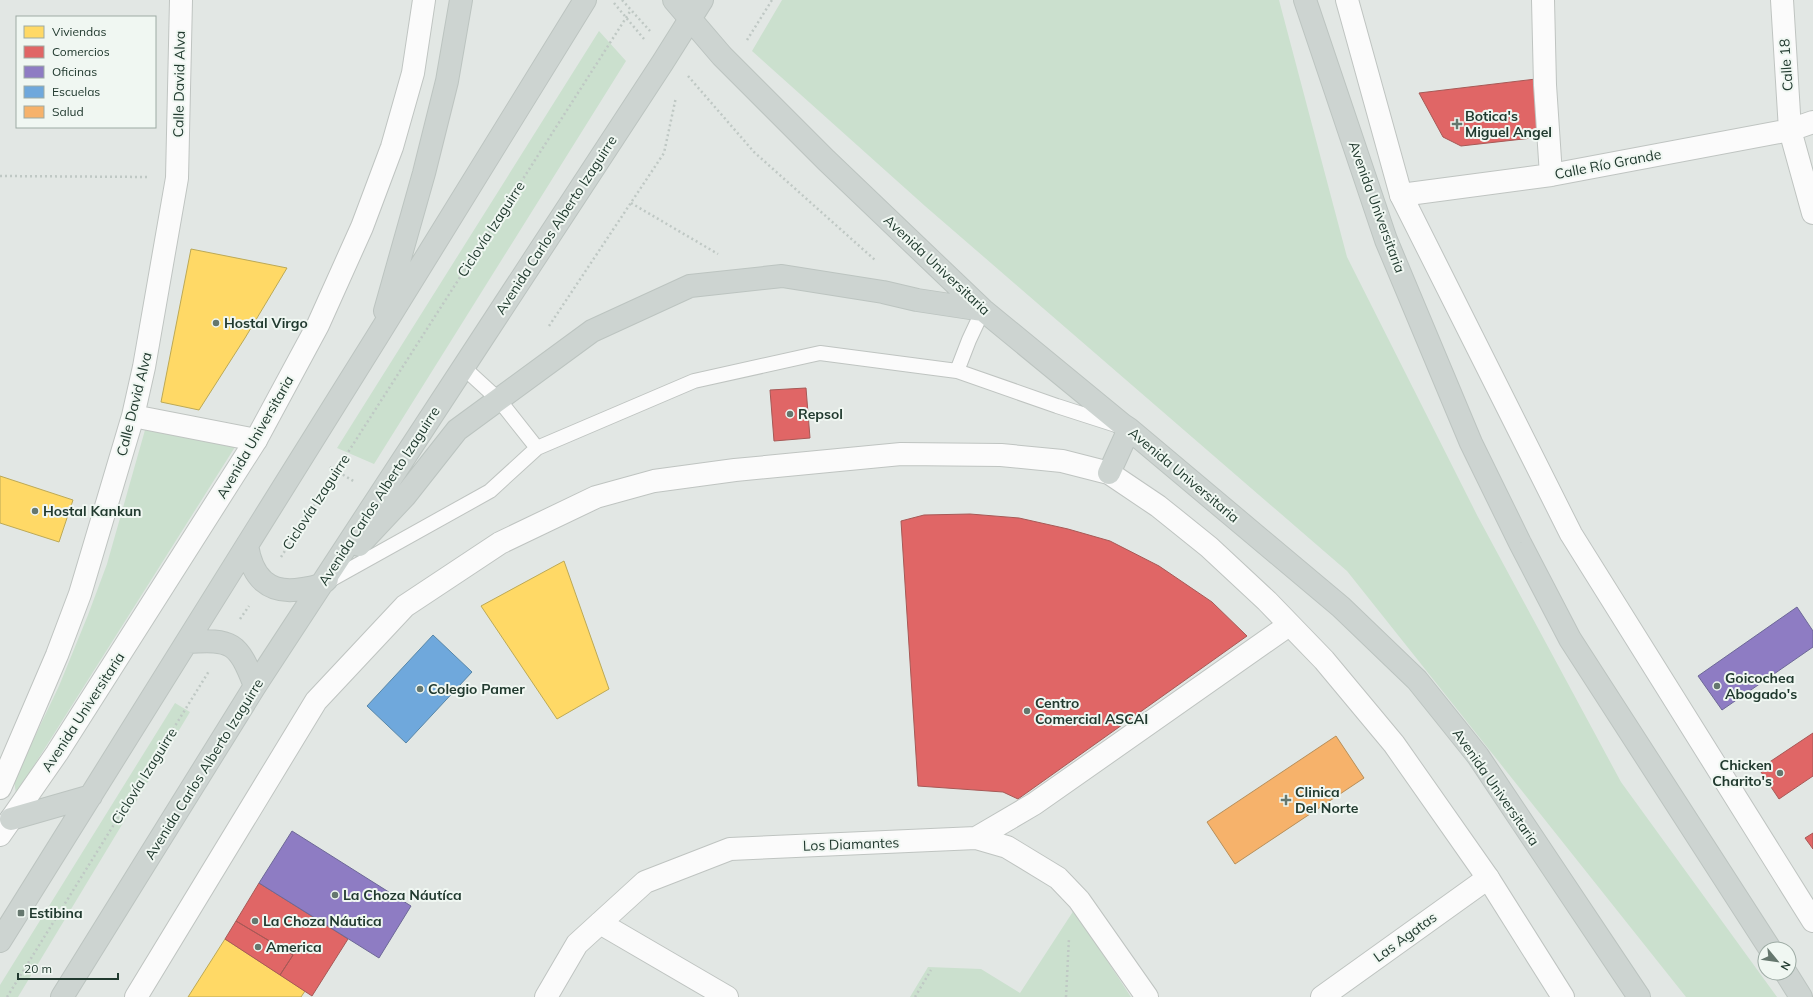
<svg xmlns="http://www.w3.org/2000/svg" width="1813" height="997" font-family="Mulish,sans-serif">
	<style>
		.green { fill: #cbe0ce }
		.homes { fill: #ffd966; stroke: #bca956 }
		.shops { fill: #e06666; stroke: #a75956 }
		.offices { fill: #8e7cc3; stroke: #6d6897 }
		.schools { fill: #6fa8dc; stroke: #5887a8 }
		.health { fill: #f6b26b; stroke: #b68e59 }
		.lines { fill: none; stroke-linecap: round; stroke-linejoin: round }
		.service-casing { stroke: #bfc4c1; stroke-width: 16 }
		.minor-casing { stroke: #bfc4c1; stroke-width: 24 }
		.tertiary-casing { stroke: #bfc4c1; stroke-width: 24 }
		.primary-casing { stroke: #bcc4c0; stroke-width: 24 }
		.path { stroke: #bfc8c4; stroke-width: 2.5; stroke-dasharray: 2 3; stroke-linecap: butt }
		.service { stroke: #fbfbfb; stroke-width: 14 }
		.minor { stroke: #fbfbfb; stroke-width: 22 }
		.tertiary { stroke: #fbfbfb; stroke-width: 22 }
		.primary { stroke: #cdd4d1; stroke-width: 22 }
		.poi-dot { fill: #65776e; stroke: #f0f7f2; stroke-width: 1.5 }
		.labels { text-anchor: middle; stroke-width: 4; stroke-linejoin: round; paint-order: stroke }
		.street-label { font-size: 14px; fill: #213a2f; stroke: #f0f7f2 }
		.poi-label { font-size: 14px; font-weight: bold; fill: #213a2f; stroke: #f0f7f2; text-anchor: start }
	</style>
	<rect width="100%" height="100%" fill="#e2e7e4"/>
	<path class="green" d="M 782,0 L 1279,0 L 1347,257 L 1478,517 L 1621,782 L 1777,997 L 1686,997 L 1347,571 L 925,206 L 752,51 Z
		M 599,31 L 626,61 L 374,464 L 337,448 Z
		M 145,430 L 235,447 L 16,794 L 14,780 L 59,686 L 88,615 L 107,564 Z
		M 175,703 L 190,712 L 18,997 L 0,997 L 0,985 Z
		M 1074,910 L 1131,997 L 910,997 L 928,967 L 981,969 L 1020,993 Z"/>
	<path class="homes" d="M 191,249 L 287,268 L 245,338 L 199,410 L 161,402 Z
		M 0,476 L 73,500 L 59,542 L 0,523 Z
		M 564,561 L 609,689 L 557,719 L 481,606 Z
		M 225,939 L 305,991 L 301,997 L 188,997 Z"/>
	<path class="shops" d="M 1536,79 L 1541,137 L 1461,146 L 1443,137 L 1419,93 Z
		M 806,388 L 810,438 L 774,441 L 770,390 Z
		M 970,514 L 1019,518 L 1068,529 L 1110,541 L 1159,566 L 1212,602 L 1247,636 L 1018,799 L 1003,792 L 918,786 L 901,521 L 924,515 Z
		M 1813,733 L 1813,776 L 1779,799 L 1759,769 Z
		M 1813,833 L 1813,849 L 1805,838 Z
		M 259,883 L 348,939 L 312,996 L 280,975 L 293,955 L 236,921 Z
		M 236,921 L 293,955 L 280,975 L 225,939 Z"/>
	<path class="offices" d="M 1797,607 L 1813,631 L 1813,647 L 1722,710 L 1698,676 Z
		M 292,831 L 411,906 L 379,958 L 259,883 Z"/>
	<path class="schools" d="M 433,635 L 472,672 L 406,743 L 367,706 Z"/>
	<path class="health" d="M 1336,736 L 1364,778 L 1235,864 L 1207,822 Z"/>
	<g class="lines">
		<defs>
			<path id="service" d="M 463,367 L 499,400 L 537,448
				M 957,371 L 969,340 L 983,310
				M 325,583 L 490,491 L 537,448 L 694,381 L 820,353 L 957,371 L 1057,406 L 1116,425"/>
			<path id="minor" d="M 1543,0 L 1545,85 L 1551,175
				M 1782,0 L 1790,130 L 1813,213
				M 1401,195 L 1551,175 L 1790,130 L 1813,122
				M 133,416 L 256,440
				M 0,788 L 57,655 L 80,594 L 133,416 L 144,367 L 177,178 L 181,0
				M 976,838 L 1034,804 L 1289,625
				M 600,923 L 727,997
				M 546,997 L 577,944 L 645,882 L 730,849 L 976,838 L 1007,847 L 1058,878 L 1079,900 L 1147,997
				M 1322,997 L 1488,878"/>
			<path id="tertiary" d="M 1347,0 L 1401,195 L 1571,534 L 1813,921
				M 0,835 L 57,753 L 256,440 L 318,325 L 362,227 L 392,147 L 413,73 L 424,0
				M 136,997 L 316,701 L 405,606 L 500,543 L 596,497 L 654,481 L 735,470 L 901,454 L 1001,455 L 1062,461 L 1109,473 L 1158,506 L 1209,547 L 1267,601 L 1324,660 L 1394,744 L 1488,878 L 1563,997"/>
			<path id="primary" d="M 674,0 L 722,56 L 826,160 L 983,310 L 1123,425 L 1129,429 L 1341,607 L 1417,680 L 1478,756 L 1639,997
				M 1305,0 L 1386,240 L 1471,443 L 1520,543 L 1570,639 L 1770,949
				M 385,311 L 424,173 L 447,81 L 461,0
				M 1109,473 L 1129,429
				M 247,545 C 252,577 268,595 302,589 C 313,587 320,587 327,579
				M 359,545 L 405,496 L 457,430 L 592,331 L 690,286 L 782,276 L 883,292 L 917,300 L 983,310
				M 187,642 C 232,639 238,642 255,686
				M 11,819 L 91,796
				M 0,941 L 377,337 L 585,0
				M 1786,973 L 1801,997
				M 62,997 L 255,686 L 663,62 L 702,0"/>
		</defs>
		<use href="#service" class="service-casing"/>
		<use href="#minor" class="minor-casing"/>
		<use href="#tertiary" class="tertiary-casing"/>
		<use href="#primary" class="primary-casing"/>
		<path class="path" d="M 622,0 L 650,31
			M 614,3 L 644,39
			M 747,40 L 772,0
			M 688,76 L 754,152 L 875,260
			M 0,176 L 149,177
			M 631,203 L 718,254
			M 549,326 L 664,153 L 676,97
			M 330,467 L 355,482
			M 281,557 L 631,10
			M 240,619 L 249,606
			M 7,997 L 209,671
			M 915,997 L 931,970
			M 1066,997 L 1069,938"/>
		<use href="#service" class="service"/>
		<use href="#minor" class="minor"/>
		<use href="#tertiary" class="tertiary"/>
		<use href="#primary" class="primary"/>
	</g>
	<g class="poi-dot">
		<path d="M1455 118h4v4h4v4h-4v4h-4v-4h-4v-4h4z"/>
		<circle cx="216" cy="323" r="4"/>
		<circle cx="790" cy="414" r="4"/>
		<circle cx="35" cy="511" r="4"/>
		<circle cx="1717" cy="686" r="4"/>
		<circle cx="420" cy="689" r="4"/>
		<circle cx="1027" cy="711" r="4"/>
		<circle cx="1780" cy="773" r="4"/>
		<path d="M1284 794h4v4h4v4h-4v4h-4v-4h-4v-4h4z"/>
		<circle cx="335" cy="895" r="4"/>
		<rect x="17" y="909" width="8" height="8" rx="2"/>
		<circle cx="255" cy="921" r="4"/>
		<circle cx="258" cy="947" r="4"/>
	</g>
	<g class="labels">
		<g class="street-label">
			<text transform="translate(1786 65) rotate(-94)" y="5">Calle 18</text>
			<text transform="translate(179 84) rotate(-89)" y="5">Calle David Alva</text>
			<text transform="translate(1608 164) rotate(-11)" y="5">Calle Río Grande</text>
			<text transform="translate(1377 207) rotate(70)" y="5">Avenida Universitaria</text>
			<text transform="translate(556 225) rotate(-57)" y="5">Avenida Carlos Alberto Izaguirre</text>
			<text transform="translate(491 229) rotate(-57)" y="5">Ciclovía Izaguirre</text>
			<text transform="translate(937 265) rotate(43)" y="5">Avenida Universitaria</text>
			<text transform="translate(134 404) rotate(-76)" y="5">Calle David Alva</text>
			<text transform="translate(255 437) rotate(-60)" y="5">Avenida Universitaria</text>
			<text transform="translate(1184 475) rotate(40)" y="5">Avenida Universitaria</text>
			<text transform="translate(379 496) rotate(-57)" y="5">Avenida Carlos Alberto Izaguirre</text>
			<text transform="translate(316 502) rotate(-57)" y="5">Ciclovía Izaguirre</text>
			<text transform="translate(83 712) rotate(-57)" y="5">Avenida Universitaria</text>
			<text transform="translate(204 769) rotate(-58)" y="5">Avenida Carlos Alberto Izaguirre</text>
			<text transform="translate(144 776) rotate(-58)" y="5">Ciclovía Izaguirre</text>
			<text transform="translate(1496 787) rotate(55)" y="5">Avenida Universitaria</text>
			<text transform="translate(851 844) rotate(-2)" y="5">Los Diamantes</text>
			<text transform="translate(1405 937) rotate(-36)" y="5">Las Agatas</text>
		</g>
		<g class="poi-label">
			<text x="1465" y="121">Botica's<tspan x="1465" dy="16">Miguel Angel</tspan></text>
			<text x="224" y="328">Hostal Virgo</text>
			<text x="798" y="419">Repsol</text>
			<text x="43" y="516">Hostal Kankun</text>
			<text x="1725" y="683">Goicochea<tspan x="1725" dy="16">Abogado's</tspan></text>
			<text x="428" y="694">Colegio Pamer</text>
			<text x="1035" y="708">Centro<tspan x="1035" dy="16">Comercial ASCAI</tspan></text>
			<text x="1772" y="770" text-anchor="end">Chicken<tspan x="1772" dy="16">Charito's</tspan></text>
			<text x="1295" y="797">Clinica<tspan x="1295" dy="16">Del Norte</tspan></text>
			<text x="343" y="900">La Choza Náutíca</text>
			<text x="29" y="918">Estibina</text>
			<text x="263" y="926">La Choza Náutica</text>
			<text x="266" y="952">America</text>
		</g>
	</g>
	<rect x="16" y="16" width="140" height="112" fill="#f0f7f2" stroke="#9daba4"/>
	<rect x="24" y="26" width="20" height="12" fill="#ffd966" stroke="#9daba4"/>
	<text x="52" y="36" font-size="12" fill="#213a2f">Viviendas</text>
	<rect x="24" y="46" width="20" height="12" fill="#e06666" stroke="#9daba4"/>
	<text x="52" y="56" font-size="12" fill="#213a2f">Comercios</text>
	<rect x="24" y="66" width="20" height="12" fill="#8e7cc3" stroke="#9daba4"/>
	<text x="52" y="76" font-size="12" fill="#213a2f">Oficinas</text>
	<rect x="24" y="86" width="20" height="12" fill="#6fa8dc" stroke="#9daba4"/>
	<text x="52" y="96" font-size="12" fill="#213a2f">Escuelas</text>
	<rect x="24" y="106" width="20" height="12" fill="#f6b26b" stroke="#9daba4"/>
	<text x="52" y="116" font-size="12" fill="#213a2f">Salud</text>
	<g transform="translate(1777 961) rotate(119)"><circle r="19" fill="#f0f7f2" stroke="#9daba4"/>
	<path d="M0-3L7 15L0 10L-7 15Z" fill="#65776e"/>
	<text y="-6" font-size="11" font-weight="bold" text-anchor="middle" fill="#213a2f">N</text>
	</g>
	<path d="M18 973v6h100v-6" fill="none" stroke="#213a2f" stroke-width="2"/>
	<text x="24" y="973" font-size="12" fill="#213a2f" stroke="#f0f7f2" stroke-width="3" paint-order="stroke">20 m</text>
</svg>
